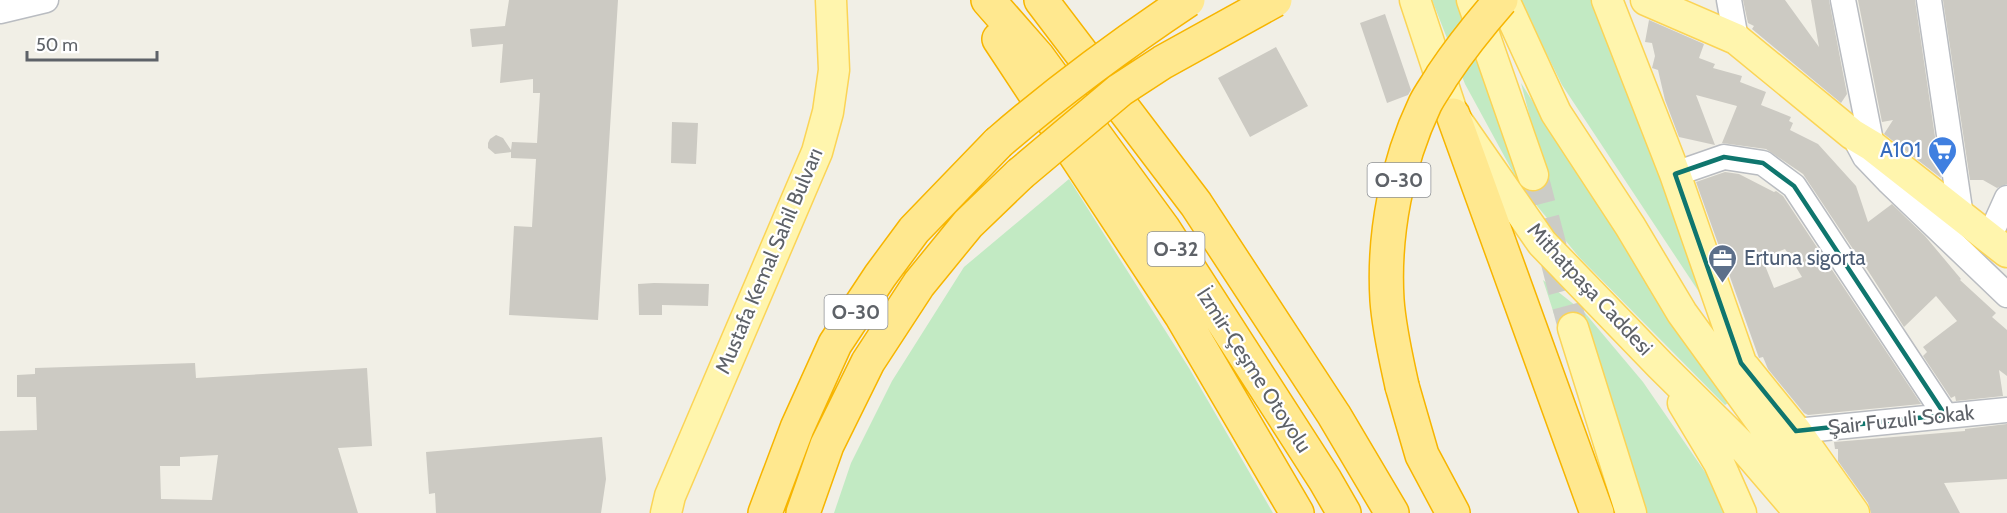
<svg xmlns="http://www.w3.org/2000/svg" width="2007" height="513" font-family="Cabin,sans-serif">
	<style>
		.green { fill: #c2eac3 }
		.building { fill: #cccac3; fill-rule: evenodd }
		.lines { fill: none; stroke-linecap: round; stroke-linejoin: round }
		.major-tunnel { stroke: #ccccc6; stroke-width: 30; stroke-dasharray: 30 15; stroke-linecap: butt }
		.minor-casing { stroke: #b9bcc1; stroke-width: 27 }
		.major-casing { stroke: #fbd456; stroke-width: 33 }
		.highway-casing { stroke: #f7b500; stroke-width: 36 }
		.minor { stroke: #fff; stroke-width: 24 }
		.major { stroke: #fff5ad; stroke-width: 30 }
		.highway { stroke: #ffe88f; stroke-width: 33 }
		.highway-bridge-casing { stroke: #f7b500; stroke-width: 36; stroke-linecap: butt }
		.highway-bridge { stroke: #ffe88f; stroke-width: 33 }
		.marked { fill: none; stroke: #0f766e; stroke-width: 4.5; stroke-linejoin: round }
		.labels { text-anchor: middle; stroke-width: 4.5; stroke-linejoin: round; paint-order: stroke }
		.shield { fill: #fff; stroke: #8e9195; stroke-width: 1.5 }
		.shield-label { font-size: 20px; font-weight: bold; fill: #5e6268 }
		.shop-label { font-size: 21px; fill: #366cbe; stroke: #fff; text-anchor: end }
		.service-label { font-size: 21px; fill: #4e5e75; stroke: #fff; text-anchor: start }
		.street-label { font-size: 21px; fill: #5e6268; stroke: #fff }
	</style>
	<rect width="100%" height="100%" fill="#f1efe6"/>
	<path class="green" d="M 1432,0 L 1461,0 L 1523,168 L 1547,183 L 1521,83 L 1602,211 L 1734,399 L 1725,405 L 1579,257 L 1520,185 L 1465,84 Z
		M 1520,0 L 1591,0 L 1617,54 L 1706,284 L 1699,292 L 1562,85 Z
		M 1069,179 L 1189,368 L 1273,513 L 834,513 L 851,463 L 892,381 L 964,267 Z
		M 1543,280 L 1585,313 L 1643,382 L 1705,472 L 1725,513 L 1646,513 L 1611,414 L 1592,342 L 1554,314 Z"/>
	<path class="building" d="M 509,0 L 618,0 L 598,320 L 509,315 L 514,226 L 532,227 L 536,159 L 511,158 L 511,152 L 495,154 L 488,148 L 488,143 L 490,139 L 496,135 L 503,138 L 511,150 L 512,142 L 537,143 L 540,93 L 533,93 L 533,79 L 500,83 L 503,44 L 472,47 L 470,29 L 505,26 Z
		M 1743,0 L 1785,0 L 1819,47 L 1811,0 L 1829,0 L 1847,94 L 1841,103 L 1752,29 L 1754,26 L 1748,23 Z
		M 1858,0 L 1915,0 L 1941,178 L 1884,134 L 1893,120 L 1882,122 Z
		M 1943,0 L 2007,0 L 2007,184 L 1997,188 L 1983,180 L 1970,180 Z
		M 1385,14 L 1411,90 L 1408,95 L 1387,103 L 1360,23 Z
		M 1649,20 L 1704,44 L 1699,58 L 1715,64 L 1713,68 L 1742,76 L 1740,82 L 1766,92 L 1761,105 L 1791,117 L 1789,121 L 1793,123 L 1790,130 L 1818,144 L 1856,186 L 1868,222 L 1892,204 L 1925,236 L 1961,279 L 1960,280 L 1996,313 L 1992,317 L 2007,330 L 2007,376 L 1999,370 L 2003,396 L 1956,401 L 1955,396 L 1951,398 L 1923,356 L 1927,352 L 1923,347 L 1957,321 L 1936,296 L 1904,327 L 1858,255 L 1857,255 L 1803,174 L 1766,149 L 1722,143 L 1737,106 L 1696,95 L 1715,145 L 1679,137 L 1665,100 L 1658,70 L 1652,68 L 1655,56 L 1652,43 L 1645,42 Z
		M 1276,47 L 1308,106 L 1250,137 L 1218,78 Z
		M 672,122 L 698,123 L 696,164 L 671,163 Z
		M 1725,172 L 1739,174 L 1774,192 L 1776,191 L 1783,196 L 1921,404 L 1808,415 L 1804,413 L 1768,369 L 1763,357 L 1759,358 L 1696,182 ZM 1785,249 L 1802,277 L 1774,288 L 1762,258 Z
		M 654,283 L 709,284 L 708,306 L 662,305 L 662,315 L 639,315 L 638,284 Z
		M 195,363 L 196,378 L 367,368 L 372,446 L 338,448 L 358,513 L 0,513 L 0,431 L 37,430 L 36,397 L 17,397 L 17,375 L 35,374 L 35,368 ZM 218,455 L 212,500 L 161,499 L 160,466 L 180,466 L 180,457 Z
		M 2007,424 L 2007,479 L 1944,483 L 1960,513 L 1871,513 L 1868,503 L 1838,461 L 1838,449 L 1835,449 L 1834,442 L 1965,431 L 1965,429 Z
		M 602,437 L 606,479 L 601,513 L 436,513 L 435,493 L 429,494 L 426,452 Z"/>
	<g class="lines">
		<path class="major-tunnel" d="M 1533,175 L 1573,328"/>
		<defs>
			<path id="minor" d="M 1729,0 L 1736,39
				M 1843,0 L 1872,146
				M 1929,0 L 1961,216
				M 0,11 L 46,0
				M 1857,142 L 1865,157 L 1888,181 L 2007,295
				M 1675,174 L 1724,157 L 1763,163 L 1794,186 L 1945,415
				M 1989,238 L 2007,198
				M 1796,431 L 2007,410"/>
			<path id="major" d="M 1415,0 L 1453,115 L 1542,243 L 1660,365 L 1745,449 L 1800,513
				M 1472,0 L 1533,175
				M 1504,0 L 1556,113 L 1630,226 L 1682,313 L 1827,513
				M 1607,0 L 1675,174 L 1741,363
				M 1646,0 L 1736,39 L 1852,134 L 1872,146 L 2007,252
				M 1573,328 L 1631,513
				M 1745,368 L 1796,431 L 1854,513
				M 1683,403 L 1719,463 L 1741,513
				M 666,513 L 670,496 L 817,152 L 828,112 L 834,70 L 831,0"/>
			<path id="highway" d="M 988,0 L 1038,57 L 1163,228 L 1325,480 L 1344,513
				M 1041,0 L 1196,204 L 1334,415 L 1392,513
				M 999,39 L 1181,315 L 1297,513
				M 1453,115 L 1597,513
				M 1402,386 L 1422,455 L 1453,513
				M 765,513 L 797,428 L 835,344 L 880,276 L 914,230 L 998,143
				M 803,513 L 827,445 L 868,362 L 919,284 L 968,224 L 1020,174"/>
		</defs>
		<use href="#minor" class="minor-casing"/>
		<use href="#major" class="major-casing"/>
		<use href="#highway" class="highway-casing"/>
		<use href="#minor" class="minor"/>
		<use href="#major" class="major"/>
		<use href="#highway" class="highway"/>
		<defs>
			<path id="highway-bridge" d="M 998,143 C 1058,91 1122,44 1188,0
				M 1020,174 L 1120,90 L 1163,62 L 1275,0
				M 1402,386 C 1396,358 1389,329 1387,300 C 1383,234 1397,163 1425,104 C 1430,94 1437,85 1442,76 C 1460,49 1480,24 1501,0"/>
		</defs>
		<use href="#highway-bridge" class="highway-bridge-casing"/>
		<use href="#highway-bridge" class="highway-bridge"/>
	</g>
	<path class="marked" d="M 1724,157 L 1763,163 L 1794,186 L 1945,415 L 1796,431 L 1741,363 L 1675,174 Z"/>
	<defs>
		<symbol id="supermarket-pin" viewBox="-11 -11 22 30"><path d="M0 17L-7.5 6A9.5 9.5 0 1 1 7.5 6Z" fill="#3f7fe0" stroke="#fff"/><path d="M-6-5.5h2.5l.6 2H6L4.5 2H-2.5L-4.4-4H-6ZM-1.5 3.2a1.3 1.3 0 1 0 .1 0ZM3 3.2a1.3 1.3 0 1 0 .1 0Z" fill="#fff"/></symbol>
		<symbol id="office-pin" viewBox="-11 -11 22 30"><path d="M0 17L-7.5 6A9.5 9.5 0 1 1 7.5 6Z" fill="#5c6f8a" stroke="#fff"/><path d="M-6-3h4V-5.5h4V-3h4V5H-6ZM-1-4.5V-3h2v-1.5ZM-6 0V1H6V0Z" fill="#fff"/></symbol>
	</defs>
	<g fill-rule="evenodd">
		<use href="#supermarket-pin" x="1926" y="134" width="33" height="45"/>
		<use href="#office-pin" x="1706" y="242" width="33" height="45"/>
	</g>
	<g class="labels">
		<g class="shield">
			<rect x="1367.5" y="163" width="63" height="34" rx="4.5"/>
			<rect x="1147.5" y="232" width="57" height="34" rx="4.5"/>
			<rect x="824.5" y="295" width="63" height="34" rx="4.5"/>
		</g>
		<g class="shield-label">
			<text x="1399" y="187">O-30</text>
			<text x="1176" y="256">O-32</text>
			<text x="856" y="319">O-30</text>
		</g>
		<g class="shop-label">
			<text x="1921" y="157">A101</text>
		</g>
		<g class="service-label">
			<text x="1744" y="265">Ertuna sigorta</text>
		</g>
		<g class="street-label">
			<text transform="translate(769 261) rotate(-67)" y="7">Mustafa Kemal Sahil Bulvarı</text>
			<text transform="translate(1590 289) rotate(47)" y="7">Mithatpaşa Caddesi</text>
			<text transform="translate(1254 370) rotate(57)" y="7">İzmir-Çeşme Otoyolu</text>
			<text transform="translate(1901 420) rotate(-6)" y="7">Şair Fuzuli Sokak</text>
		</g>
	</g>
	<path d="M27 51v9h130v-9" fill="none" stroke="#5e6268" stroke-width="3"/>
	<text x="36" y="51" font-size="18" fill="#5e6268" stroke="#ffffff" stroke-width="4.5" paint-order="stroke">50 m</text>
</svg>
